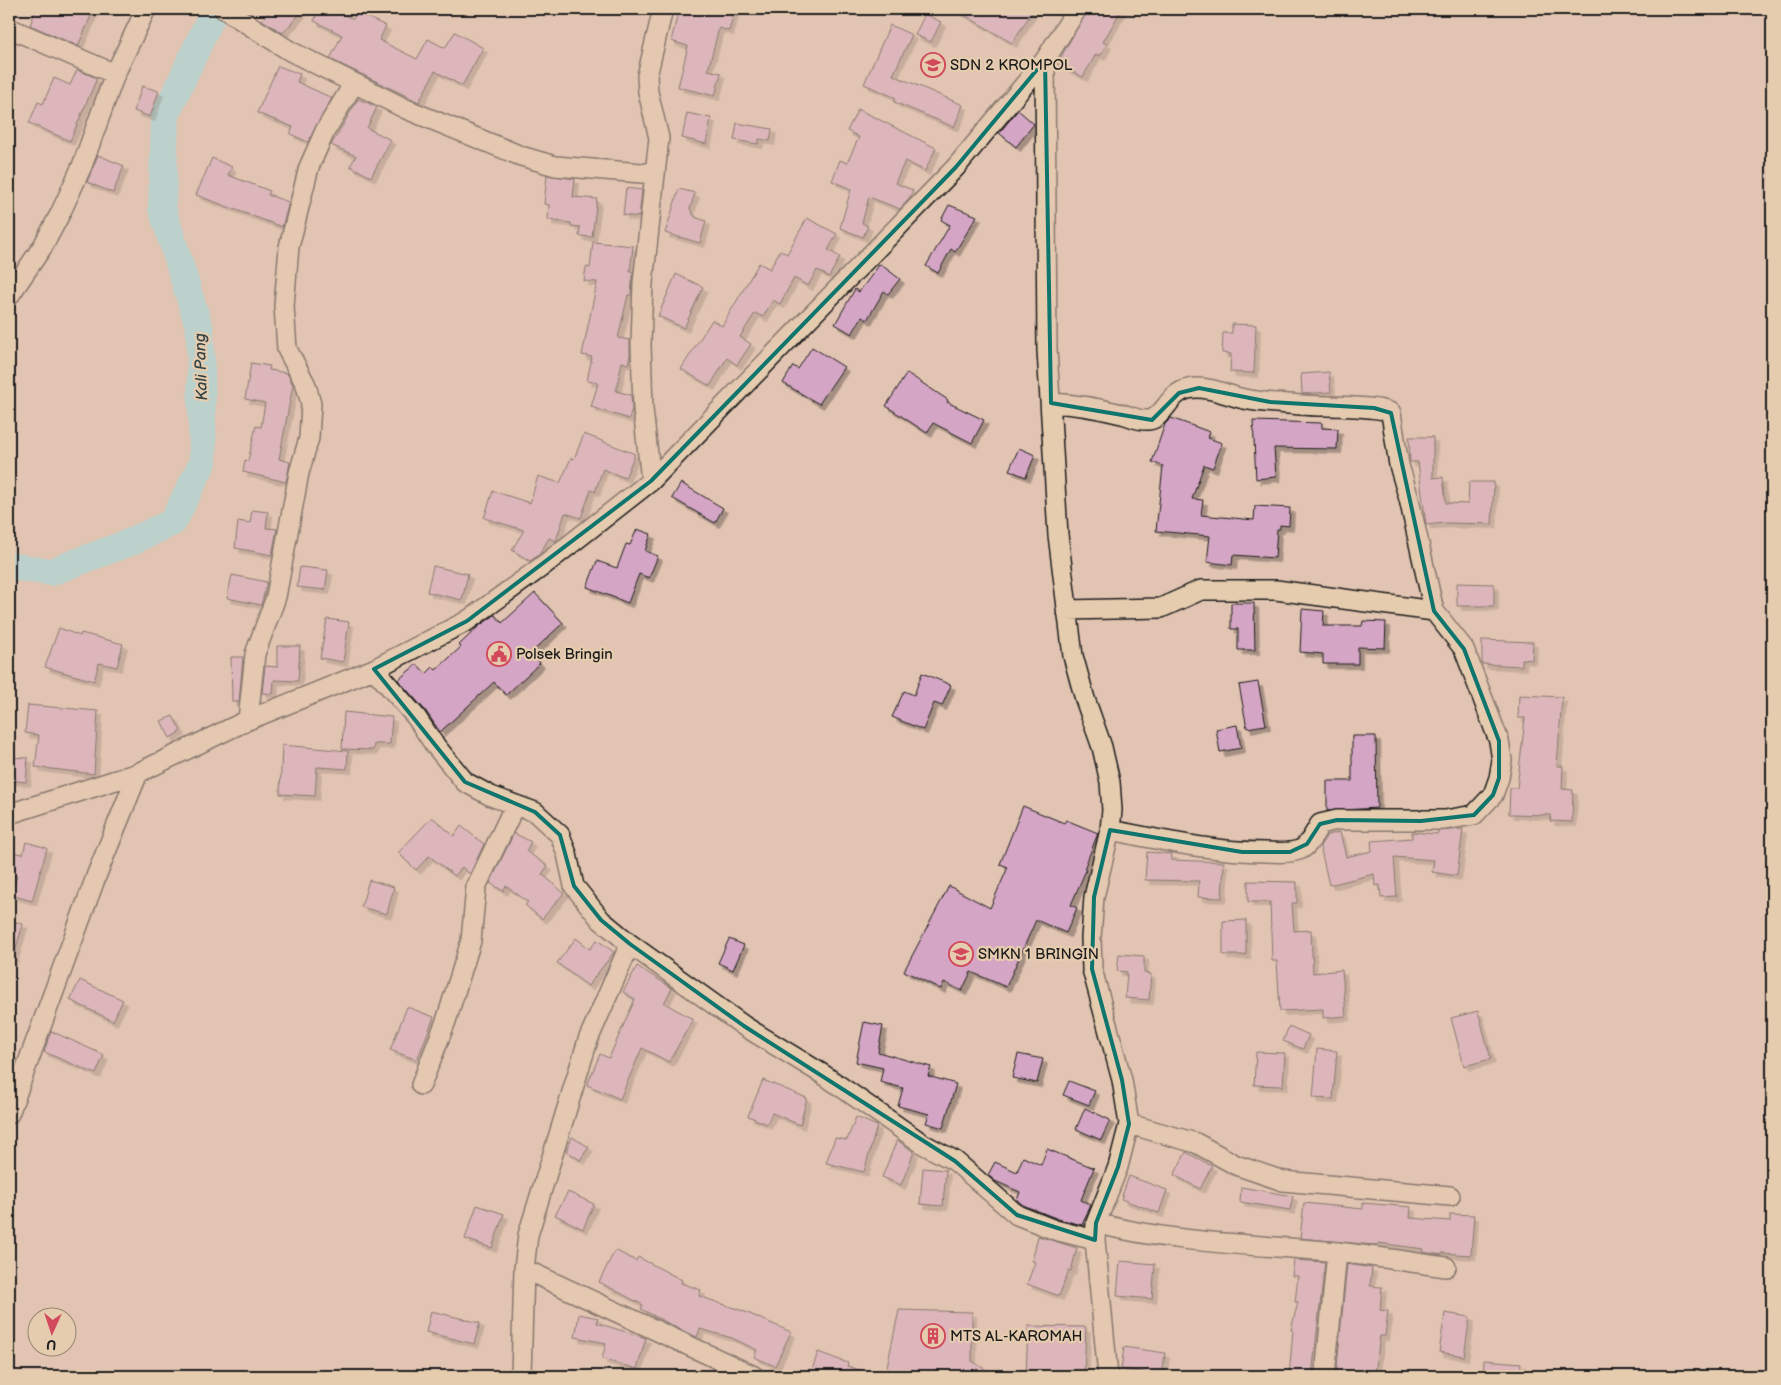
<svg xmlns="http://www.w3.org/2000/svg" width="1781" height="1385" font-family="'Balsamiq Sans',sans-serif">
	<style>
		.lines { fill: none; stroke-linecap: round; stroke-linejoin: round }
		.river { stroke: #8fe0ea; stroke-width: 28 }
		.building { fill: #d4a5c4; stroke: #1c1c1c; filter: url(#shadow) }
		.minor-casing { stroke: #1c1c1c; stroke-width: 22 }
		.minor { stroke: #e6ccae; stroke-width: 19 }
		.marked { fill: none; stroke: #0f766e; stroke-width: 4; stroke-linejoin: round }
		.labels { text-anchor: middle; stroke-width: 4.5; stroke-linejoin: round; paint-order: stroke }
		.poi-label { font-size: 15px; fill: #1c1c1c; stroke: #e6ccae; text-anchor: start }
		.water-label { font-size: 16px; font-style: italic; fill: #334345; stroke: #e6ccae }
	</style>
	<defs>
		<filter id="shadow"><feDropShadow dx="4.5" dy="4.5" stdDeviation="0" flood-color="#0004"/></filter>
	</defs>
	<rect width="100%" height="100%" fill="#e2c4b2"/>
	<filter id="ink" filterUnits="userSpaceOnUse"><feTurbulence type="fractalNoise" baseFrequency=".02" numOctaves="2"/><feDisplacementMap in="SourceGraphic" scale="10" xChannelSelector="R" yChannelSelector="G"/><feConvolveMatrix kernelMatrix="1 2 1 2 8 2 1 2 1" color-interpolation-filters="sRGB"/></filter>
	<g filter="url(#ink)">
		<g class="lines">
			<path class="river" d="M 9,566 L 51,572 L 128,543 L 173,522 L 203,462 L 200,330 L 162,208 L 165,116 L 211,17"/>
		</g>
		<path class="building" d="M 36,9 L 94,9 L 78,46 L 30,25 Z
			M 271,9 L 304,9 L 283,33 L 262,20 Z
			M 319,9 L 331,9 L 353,19 L 356,12 L 386,26 L 379,40 L 417,59 L 428,39 L 445,48 L 455,32 L 483,48 L 462,86 L 435,71 L 419,102 L 330,59 L 342,35 L 314,21 Z
			M 679,9 L 735,9 L 729,31 L 719,28 L 708,70 L 721,73 L 715,96 L 678,87 L 688,46 L 671,41 Z
			M 954,9 L 1034,9 L 1012,43 Z
			M 1088,9 L 1122,9 L 1103,42 L 1107,44 L 1100,56 L 1096,54 L 1083,77 L 1057,64 Z
			M 925,14 L 941,22 L 931,42 L 915,35 Z
			M 890,25 L 912,35 L 893,75 L 963,105 L 954,127 L 894,102 L 896,98 L 864,84 Z
			M 278,66 L 300,74 L 297,82 L 332,98 L 308,142 L 290,134 L 293,127 L 257,113 Z
			M 77,70 L 97,78 L 70,141 L 29,123 L 38,102 L 43,104 L 54,78 L 70,85 Z
			M 142,86 L 159,91 L 150,117 L 134,111 Z
			M 358,99 L 377,107 L 367,128 L 391,140 L 371,177 L 350,166 L 356,156 L 331,145 Z
			M 858,109 L 936,148 L 925,171 L 905,161 L 895,183 L 913,190 L 909,199 L 900,209 L 869,197 L 862,223 L 868,226 L 863,237 L 840,228 L 851,189 L 832,181 L 840,160 L 847,163 L 859,137 L 847,131 Z
			M 1018,110 L 1034,124 L 1016,147 L 999,133 Z
			M 687,113 L 711,118 L 706,144 L 682,138 Z
			M 737,123 L 772,129 L 770,141 L 759,139 L 758,144 L 734,140 Z
			M 98,155 L 124,166 L 113,193 L 87,182 Z
			M 212,158 L 232,167 L 228,175 L 270,191 L 268,195 L 289,202 L 282,227 L 196,195 Z
			M 547,175 L 575,179 L 573,197 L 597,199 L 592,237 L 579,236 L 580,227 L 571,226 L 571,223 L 548,220 L 549,205 L 544,204 Z
			M 626,188 L 642,190 L 639,217 L 623,215 Z
			M 679,189 L 695,193 L 690,209 L 695,217 L 706,221 L 700,243 L 665,233 Z
			M 949,205 L 977,216 L 955,252 L 951,249 L 938,273 L 926,266 L 950,225 L 941,220 Z
			M 807,218 L 837,234 L 828,250 L 840,257 L 829,277 L 817,270 L 808,286 L 794,278 L 780,304 L 773,300 L 763,317 L 755,313 L 740,337 L 751,344 L 737,365 L 727,358 L 710,386 L 681,369 L 712,320 L 722,326 L 759,263 L 770,269 L 780,250 L 787,254 Z
			M 593,242 L 633,246 L 630,272 L 633,272 L 631,295 L 628,295 L 618,338 L 630,340 L 630,355 L 628,364 L 622,362 L 616,391 L 631,395 L 632,409 L 629,419 L 591,407 L 598,383 L 587,381 L 592,357 L 582,355 L 597,282 L 584,281 L 586,267 L 590,268 Z
			M 880,264 L 900,279 L 888,294 L 884,291 L 867,320 L 862,317 L 852,334 L 835,324 L 855,289 L 859,292 Z
			M 676,274 L 703,287 L 684,328 L 658,316 Z
			M 1232,324 L 1256,325 L 1254,373 L 1230,372 L 1231,354 L 1222,353 L 1223,333 L 1232,333 Z
			M 812,347 L 844,367 L 819,404 L 783,383 L 793,366 L 798,369 Z
			M 251,363 L 270,366 L 269,370 L 287,373 L 293,385 L 279,459 L 290,462 L 286,482 L 243,472 L 245,460 L 248,461 L 256,426 L 261,427 L 265,403 L 245,399 Z
			M 1329,372 L 1331,392 L 1302,394 L 1301,374 Z
			M 907,373 L 948,400 L 947,402 L 984,420 L 972,443 L 933,423 L 927,433 L 886,406 Z
			M 1171,418 L 1210,432 L 1208,438 L 1222,443 L 1213,468 L 1204,465 L 1192,499 L 1203,500 L 1201,515 L 1254,520 L 1255,506 L 1290,508 L 1289,526 L 1280,525 L 1280,529 L 1277,529 L 1275,558 L 1233,555 L 1232,565 L 1207,562 L 1210,536 L 1156,531 L 1163,466 L 1152,462 L 1165,424 Z
			M 1253,421 L 1322,423 L 1322,428 L 1338,429 L 1337,449 L 1274,448 L 1276,477 L 1256,479 Z
			M 584,434 L 635,454 L 625,478 L 603,469 L 595,492 L 591,490 L 581,518 L 565,513 L 556,541 L 549,538 L 539,555 L 530,561 L 512,550 L 524,530 L 484,518 L 493,491 L 530,503 L 538,476 L 560,483 L 571,458 L 574,459 Z
			M 1409,437 L 1433,437 L 1433,478 L 1443,477 L 1446,503 L 1468,504 L 1469,482 L 1494,482 L 1492,524 L 1445,523 L 1426,525 L 1418,462 L 1410,462 Z
			M 1019,448 L 1035,455 L 1026,477 L 1009,470 Z
			M 681,483 L 723,508 L 715,523 L 672,498 Z
			M 252,510 L 268,512 L 266,528 L 277,529 L 272,555 L 235,548 L 238,521 L 250,523 Z
			M 637,529 L 651,534 L 645,551 L 658,556 L 649,578 L 639,574 L 628,603 L 587,587 L 597,561 L 617,568 L 626,544 L 630,545 Z
			M 433,566 L 468,574 L 462,600 L 427,592 Z
			M 300,567 L 328,570 L 325,590 L 297,587 Z
			M 232,575 L 267,582 L 261,605 L 227,598 Z
			M 1457,583 L 1494,584 L 1494,606 L 1457,606 Z
			M 535,593 L 563,623 L 531,653 L 540,663 L 506,695 L 494,682 L 440,732 L 425,710 L 398,680 L 417,664 L 426,674 L 433,667 L 436,670 L 461,647 L 459,645 L 479,626 L 495,615 L 502,623 Z
			M 1231,603 L 1254,603 L 1255,650 L 1238,650 L 1238,629 L 1231,629 Z
			M 1302,609 L 1324,611 L 1323,626 L 1362,626 L 1363,621 L 1386,622 L 1385,648 L 1358,647 L 1358,664 L 1323,664 L 1323,654 L 1300,652 Z
			M 327,619 L 349,622 L 343,662 L 320,658 Z
			M 59,628 L 80,636 L 81,633 L 123,644 L 117,667 L 99,663 L 94,681 L 45,667 Z
			M 1482,640 L 1533,642 L 1532,660 L 1522,659 L 1522,666 L 1482,664 Z
			M 277,646 L 300,646 L 298,681 L 274,680 L 273,694 L 262,693 L 265,666 L 277,667 Z
			M 231,657 L 243,657 L 239,702 L 232,702 Z
			M 922,673 L 951,685 L 942,706 L 934,703 L 923,730 L 892,717 L 904,691 L 914,695 Z
			M 1258,682 L 1266,725 L 1247,728 L 1239,685 Z
			M 1519,695 L 1562,697 L 1557,766 L 1563,766 L 1562,789 L 1573,790 L 1572,822 L 1550,821 L 1551,815 L 1509,814 L 1510,788 L 1517,788 L 1525,718 L 1518,718 Z
			M 28,705 L 98,711 L 94,774 L 35,767 L 39,735 L 25,733 Z
			M 344,712 L 392,717 L 390,744 L 374,744 L 373,750 L 342,749 Z
			M 173,716 L 181,731 L 170,738 L 161,721 Z
			M 1237,725 L 1241,748 L 1220,752 L 1216,729 Z
			M 1352,736 L 1376,736 L 1377,808 L 1327,811 L 1327,781 L 1352,781 Z
			M 282,745 L 348,751 L 347,769 L 317,767 L 315,796 L 280,794 Z
			M 9,757 L 28,758 L 26,782 L 9,780 Z
			M 1023,806 L 1064,823 L 1066,820 L 1098,833 L 1084,869 L 1086,870 L 1071,905 L 1077,908 L 1066,933 L 1036,920 L 1006,987 L 971,972 L 962,991 L 944,982 L 941,989 L 904,971 L 949,886 L 990,908 L 1008,867 L 1000,864 Z
			M 432,817 L 454,836 L 461,826 L 484,844 L 470,874 L 462,867 L 455,876 L 429,856 L 416,870 L 398,853 Z
			M 1463,829 L 1457,876 L 1432,872 L 1434,860 L 1394,857 L 1397,897 L 1381,898 L 1380,885 L 1375,886 L 1374,874 L 1329,885 L 1320,846 L 1327,835 L 1340,832 L 1346,857 L 1372,851 L 1371,841 L 1412,838 L 1412,832 L 1437,834 L 1438,831 Z
			M 514,833 L 531,842 L 526,851 L 548,866 L 542,874 L 564,893 L 542,919 L 525,905 L 528,902 L 506,886 L 503,891 L 490,883 Z
			M 26,842 L 47,848 L 32,901 L 11,895 L 17,876 L 9,875 L 9,852 L 23,854 Z
			M 1147,852 L 1172,854 L 1171,860 L 1224,862 L 1222,898 L 1198,897 L 1199,881 L 1145,880 Z
			M 369,880 L 394,887 L 387,914 L 361,907 Z
			M 1248,881 L 1297,882 L 1297,903 L 1292,903 L 1294,931 L 1311,930 L 1313,973 L 1342,970 L 1346,1016 L 1323,1018 L 1323,1009 L 1280,1011 L 1277,961 L 1272,961 L 1270,902 L 1248,902 Z
			M 9,920 L 23,924 L 12,962 L 9,962 Z
			M 1246,920 L 1246,955 L 1223,955 L 1223,921 Z
			M 576,938 L 590,949 L 597,940 L 614,952 L 588,986 L 557,963 Z
			M 729,939 L 744,945 L 733,970 L 718,963 Z
			M 1119,954 L 1144,956 L 1144,973 L 1151,974 L 1149,1000 L 1125,998 L 1127,972 L 1117,971 Z
			M 637,966 L 672,988 L 664,1003 L 693,1019 L 669,1062 L 642,1048 L 620,1099 L 587,1085 L 600,1054 L 609,1058 L 635,999 L 623,992 Z
			M 80,980 L 123,1000 L 113,1021 L 70,1000 Z
			M 407,1007 L 434,1017 L 417,1060 L 390,1050 Z
			M 1478,1011 L 1491,1059 L 1464,1066 L 1451,1018 Z
			M 864,1022 L 883,1026 L 878,1052 L 931,1067 L 928,1076 L 956,1084 L 943,1128 L 926,1123 L 929,1114 L 898,1106 L 903,1088 L 880,1082 L 883,1068 L 856,1062 Z
			M 1289,1026 L 1309,1035 L 1303,1049 L 1283,1041 Z
			M 51,1031 L 104,1055 L 96,1074 L 44,1052 Z
			M 1317,1049 L 1337,1051 L 1333,1099 L 1313,1098 Z
			M 1256,1052 L 1285,1053 L 1283,1086 L 1254,1085 Z
			M 1018,1054 L 1043,1059 L 1037,1083 L 1012,1078 Z
			M 763,1080 L 807,1098 L 800,1125 L 772,1113 L 767,1124 L 748,1116 Z
			M 1069,1081 L 1095,1091 L 1089,1105 L 1063,1095 Z
			M 1085,1108 L 1110,1120 L 1101,1140 L 1076,1129 Z
			M 856,1117 L 877,1126 L 864,1172 L 826,1163 L 835,1138 L 847,1140 Z
			M 572,1137 L 589,1147 L 580,1160 L 566,1151 Z
			M 897,1140 L 914,1152 L 901,1185 L 882,1177 Z
			M 1047,1149 L 1094,1168 L 1081,1200 L 1091,1205 L 1082,1225 L 1058,1219 L 1023,1205 L 1017,1200 L 1020,1192 L 995,1181 L 988,1175 L 995,1162 L 1017,1172 L 1023,1157 L 1041,1165 Z
			M 1186,1152 L 1212,1166 L 1200,1189 L 1174,1175 Z
			M 923,1168 L 946,1170 L 943,1206 L 920,1204 Z
			M 1129,1176 L 1167,1190 L 1159,1213 L 1121,1199 Z
			M 1241,1187 L 1293,1196 L 1290,1210 L 1240,1202 Z
			M 568,1192 L 594,1204 L 583,1229 L 555,1215 Z
			M 1304,1203 L 1363,1209 L 1363,1203 L 1411,1207 L 1410,1218 L 1450,1221 L 1450,1214 L 1474,1215 L 1471,1255 L 1442,1253 L 1442,1255 L 1423,1252 L 1424,1249 L 1378,1243 L 1378,1245 L 1374,1245 L 1300,1238 Z
			M 477,1205 L 504,1214 L 492,1248 L 465,1239 Z
			M 1038,1236 L 1077,1248 L 1071,1271 L 1069,1270 L 1059,1296 L 1027,1284 L 1035,1262 L 1032,1261 Z
			M 615,1250 L 636,1261 L 638,1257 L 682,1280 L 681,1283 L 701,1290 L 699,1296 L 743,1311 L 791,1332 L 775,1366 L 754,1357 L 757,1350 L 732,1338 L 700,1329 L 697,1337 L 679,1329 L 641,1309 L 643,1305 L 599,1282 Z
			M 1294,1260 L 1325,1262 L 1312,1376 L 1289,1376 L 1293,1331 L 1291,1330 L 1298,1302 L 1295,1302 L 1298,1276 L 1292,1276 Z
			M 1120,1261 L 1155,1264 L 1152,1299 L 1117,1296 Z
			M 1347,1264 L 1372,1268 L 1370,1286 L 1382,1287 L 1380,1310 L 1388,1311 L 1385,1336 L 1380,1336 L 1375,1375 L 1353,1372 L 1353,1376 L 1336,1376 Z
			M 899,1310 L 972,1312 L 972,1361 L 996,1376 L 885,1376 Z
			M 431,1311 L 480,1323 L 474,1344 L 426,1332 Z
			M 1445,1313 L 1470,1317 L 1464,1356 L 1439,1352 Z
			M 579,1314 L 598,1318 L 597,1323 L 646,1338 L 637,1369 L 602,1359 L 606,1343 L 575,1337 Z
			M 1028,1326 L 1086,1327 L 1084,1376 L 1026,1376 Z
			M 1124,1347 L 1165,1353 L 1162,1375 L 1121,1369 Z
			M 818,1352 L 848,1363 L 847,1366 L 869,1373 L 869,1376 L 810,1376 Z
			M 1484,1360 L 1521,1363 L 1520,1376 L 1483,1376 Z"/>
		<g class="lines">
			<defs>
				<path id="minor" d="M 224,9 L 290,51 L 406,109 L 521,156 L 555,166 L 654,174
					M 9,28 L 115,74
					M 1045,60 L 1047,350 L 1058,535 L 1073,656 L 1085,699 L 1102,747 L 1110,782 L 1112,810 L 1110,830 L 1094,897 L 1091,938 L 1092,969 L 1122,1080 L 1129,1124 L 1118,1167 L 1096,1223 L 1095,1240 L 1108,1376
					M 9,296 L 43,246 L 60,214 L 82,166 L 115,74 L 146,9
					M 1051,403 C 1075,404 1098,408 1122,414 C 1131,416 1138,421 1148,420 C 1164,419 1168,393 1188,389 C 1207,385 1226,395 1244,399 C 1262,403 1282,403 1301,405 C 1320,407 1379,405 1391,413 L 1399,465 L 1409,499 L 1434,611 L 1464,649 L 1499,741 L 1502,760 L 1499,778 L 1493,795 L 1474,815 L 1445,820 L 1337,820 L 1320,824 C 1314,833 1309,847 1299,850 C 1288,854 1276,852 1265,852 C 1212,852 1162,840 1110,830
					M 651,481 L 643,409 L 641,344 L 643,283 L 659,138 L 648,92 L 647,76 L 663,9
					M 1066,610 L 1161,608 L 1201,590 L 1276,590 L 1434,611
					M 374,669 L 416,717 L 434,744 L 465,782 L 491,796 L 535,812 L 560,835 L 567,854 L 574,886 L 601,920 L 630,944 L 744,1026 L 824,1075 L 923,1144 L 955,1161 L 1017,1215 L 1055,1230 L 1095,1240
					M 248,720 L 255,654 L 276,597 L 299,473 L 309,438 L 311,404 L 306,385 L 287,349 L 284,306 L 289,247 L 309,167 L 325,131 L 354,83
					M 9,814 L 138,773 L 248,720 L 374,669 L 467,621 L 540,568 L 651,481 L 956,167 L 1045,60 L 1077,9
					M 421,1085 L 446,1021 L 471,941 L 476,887 L 515,805
					M 9,1114 L 97,874 L 138,773
					M 1129,1124 L 1196,1143 L 1236,1165 L 1283,1181 L 1450,1196
					M 1096,1223 C 1175,1244 1256,1244 1337,1252 C 1374,1256 1410,1262 1446,1267
					M 524,1269 L 754,1376
					M 521,1376 L 524,1269 L 528,1235 L 588,1040 L 630,944
					M 1325,1376 L 1337,1252"/>
			</defs>
			<use href="#minor" class="minor-casing"/>
			<use href="#minor" class="minor"/>
		</g>
	</g>
	<path d="M0 0H1781V1385H0ZM 1045,60 L 1051,403 L 1152,420 L 1179,393 L 1199,388 L 1270,402 L 1374,408 L 1391,413 L 1434,611 L 1464,649 L 1499,741 L 1499,778 L 1493,795 L 1474,815 L 1421,821 L 1337,820 L 1320,824 L 1307,844 L 1290,852 L 1242,852 L 1110,830 L 1094,897 L 1092,969 L 1122,1080 L 1129,1124 L 1118,1167 L 1096,1223 L 1095,1240 L 1017,1215 L 955,1161 L 744,1026 L 630,944 L 601,920 L 574,886 L 560,835 L 535,812 L 465,782 L 374,669 L 467,621 L 651,481 L 956,167 Z" fill="#e2c4b2" fill-opacity=".55" fill-rule="evenodd"/>
	<path class="marked" d="M 1045,60 L 1051,403 L 1152,420 L 1179,393 L 1199,388 L 1270,402 L 1374,408 L 1391,413 L 1434,611 L 1464,649 L 1499,741 L 1499,778 L 1493,795 L 1474,815 L 1421,821 L 1337,820 L 1320,824 L 1307,844 L 1290,852 L 1242,852 L 1110,830 L 1094,897 L 1092,969 L 1122,1080 L 1129,1124 L 1118,1167 L 1096,1223 L 1095,1240 L 1017,1215 L 955,1161 L 744,1026 L 630,944 L 601,920 L 574,886 L 560,835 L 535,812 L 465,782 L 374,669 L 467,621 L 651,481 L 956,167 Z"/>
	<defs>
		<symbol id="school-ring" viewBox="-11 -11 22 22"><circle r="9.5" fill="#e6ccae" stroke="#d1495b" stroke-width="1.5"/><path d="M0-5L7-2L0 1L-7-2ZM-4 1L0 2.5L4 1V4Q0 6-4 4Z" fill="#d1495b"/></symbol>
		<symbol id="civic-ring" viewBox="-11 -11 22 22"><circle r="9.5" fill="#e6ccae" stroke="#d1495b" stroke-width="1.5"/><path d="M-.6-6.5H3V-4.5H.6V-3L4-1V1h2V6H-6V1h2V-1L-.6-3ZM-1.2 2.5V6h2.4V2.5Z" fill="#d1495b"/></symbol>
		<symbol id="building-ring" viewBox="-11 -11 22 22"><circle r="9.5" fill="#e6ccae" stroke="#d1495b" stroke-width="1.5"/><path d="M-4-6H4V6H1V3H-1V6H-4ZM-2.5-4.3h1.7v1.8h-1.7ZM.8-4.3h1.7v1.8H.8ZM-2.5-1h1.7V.8h-1.7ZM.8-1h1.7V.8H.8Z" fill="#d1495b"/></symbol>
	</defs>
	<g fill-rule="evenodd">
		<use href="#school-ring" x="919" y="51" width="28" height="28"/>
		<use href="#civic-ring" x="485" y="640" width="28" height="28"/>
		<use href="#school-ring" x="947" y="940" width="28" height="28"/>
		<use href="#building-ring" x="919" y="1322" width="28" height="28"/>
	</g>
	<g class="labels">
		<g class="poi-label">
			<text x="950" y="70">SDN 2 KROMPOL</text>
			<text x="516" y="659">Polsek Bringin</text>
			<text x="978" y="959">SMKN 1 BRINGIN</text>
			<text x="950" y="1341">MTS AL-KAROMAH</text>
		</g>
		<g class="water-label">
			<text transform="translate(200 367) rotate(-92)" y="6">Kali Pang</text>
		</g>
	</g>
	<rect width="1781" height="1385" fill="none" stroke="#e6ccae" stroke-width="30"/>
	<rect x="15" y="15" width="1751" height="1355" fill="none" stroke="#1c1c1c" stroke-width="2" filter="url(#ink)"/>
	<g transform="translate(52 1332) rotate(183)"><circle r="24" fill="#e6ccae" stroke="#958674"/>
	<path d="M0-4L9 19L0 12L-9 19Z" fill="#d1495b"/>
	<text y="-8" font-size="14" font-weight="bold" text-anchor="middle" fill="#1c1c1c">U</text>
	</g>
</svg>
